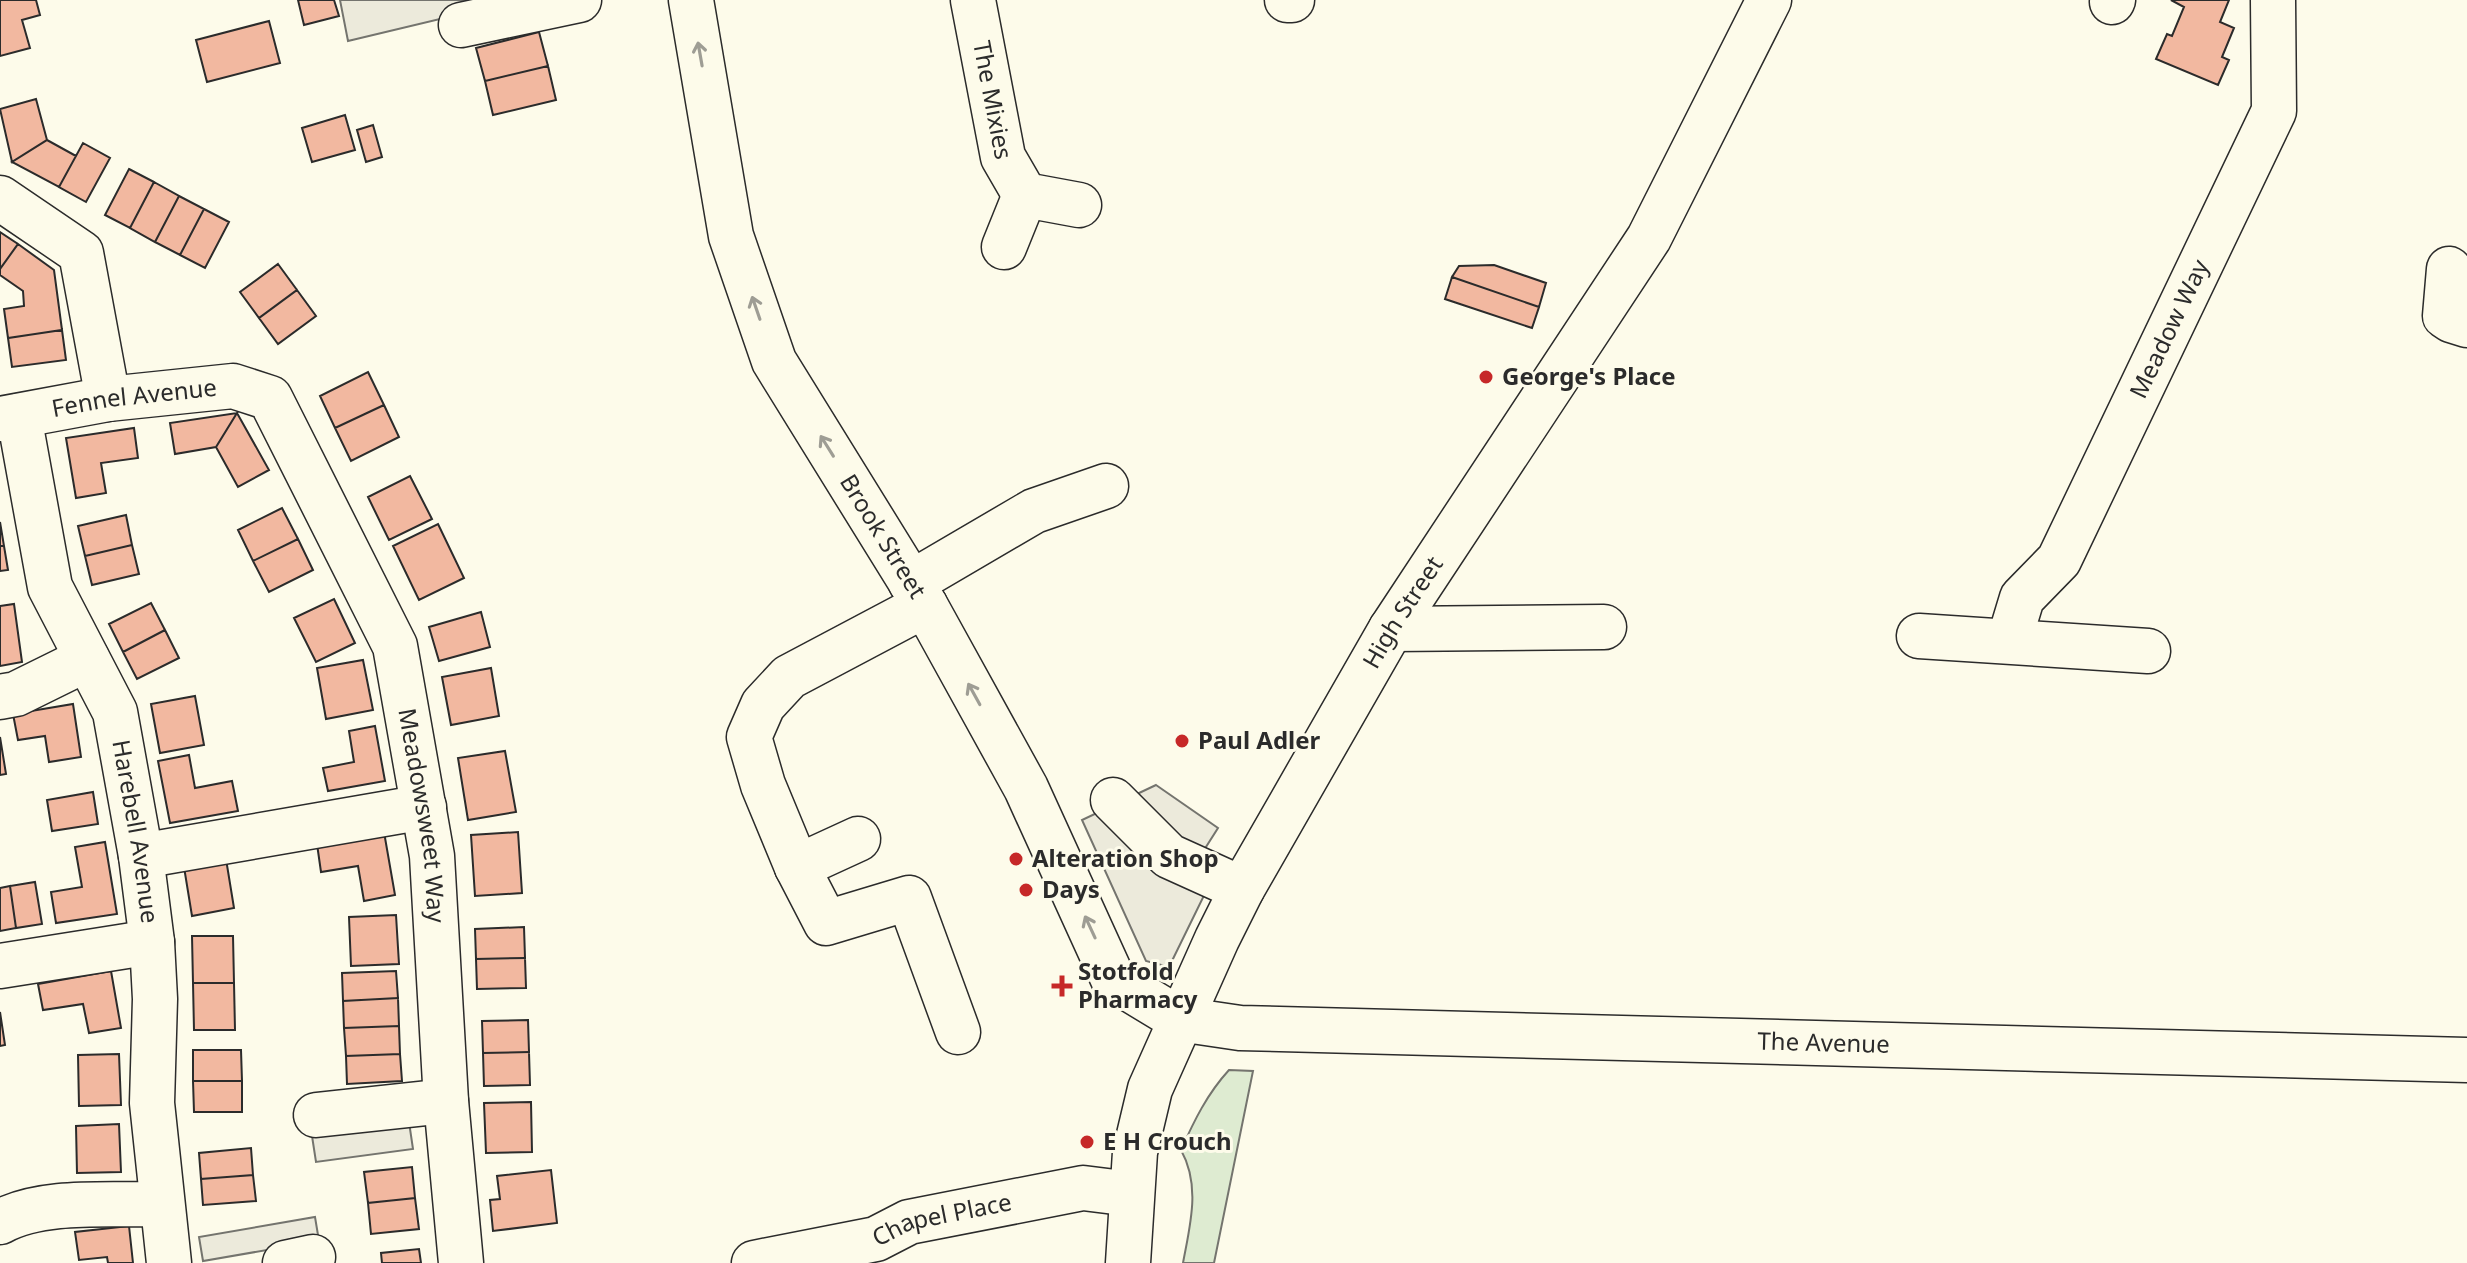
<svg xmlns="http://www.w3.org/2000/svg" width="2467" height="1263" font-family="'Noto Sans',sans-serif">
	<style>
		.green { fill: #deebd1; stroke: #74746e; stroke-width: 2 }
		.parking { fill: #eceadb; stroke: #74746e; stroke-width: 2 }
		.building { fill: #f2b8a0; stroke: #2b2b2b; stroke-width: 2 }
		.lines { fill: none; stroke-linecap: round; stroke-linejoin: round }
		.minor-casing { stroke: #2b2b2b; stroke-width: 47 }
		.minor { stroke: #fdfbea; stroke-width: 44 }
		.oneway { stroke: #9e9d94 }
		.poi-dot { fill: #c62828; stroke: #fdfbea; stroke-width: 3 }
		.labels { text-anchor: middle; stroke-width: 6; stroke-linejoin: round; paint-order: stroke }
		.street-label { font-size: 24px; fill: #2b2b2b; stroke: #fdfbea }
		.poi-label { font-size: 24px; font-weight: bold; fill: #2b2b2b; stroke: #fdfbea; text-anchor: start }
	</style>
	<rect width="100%" height="100%" fill="#fdfbea"/>
	<path class="green" d="M 1229,1070 L 1253,1071 L 1214,1263 L 1183,1263 C 1190,1225 1201,1186 1181,1150 C 1194,1121 1207,1094 1229,1070 Z"/>
	<path class="parking" d="M 340,0 L 519,0 L 348,41 Z
		M 1156,785 L 1218,828 L 1199,858 L 1217,869 L 1169,967 L 1146,961 L 1082,820 Z
		M 409,1122 L 413,1149 L 316,1162 L 312,1136 Z
		M 315,1217 L 319,1241 L 203,1261 L 199,1237 Z"/>
	<path class="building" d="M 0,0 L 36,0 L 40,15 L 22,20 L 30,48 L 0,56 Z
		M 298,0 L 334,0 L 339,16 L 304,25 Z
		M 2171,0 L 2229,0 L 2220,22 L 2234,28 L 2222,57 L 2229,60 L 2218,85 L 2156,59 L 2167,34 L 2172,36 L 2184,7 Z
		M 269,21 L 280,63 L 207,82 L 196,40 Z
		M 539,32 L 548,66 L 485,81 L 476,48 Z
		M 548,66 L 556,100 L 493,115 L 485,81 Z
		M 36,99 L 47,140 L 12,162 L 0,109 Z
		M 345,115 L 355,150 L 312,162 L 302,128 Z
		M 373,125 L 382,157 L 366,162 L 357,130 Z
		M 47,140 L 76,156 L 59,187 L 12,162 Z
		M 83,143 L 110,158 L 86,202 L 59,187 Z
		M 129,169 L 154,182 L 130,228 L 105,215 Z
		M 154,182 L 179,196 L 155,242 L 130,228 Z
		M 179,196 L 204,209 L 180,255 L 155,242 Z
		M 204,209 L 229,222 L 205,268 L 180,255 Z
		M 0,232 L 18,244 L 0,269 Z
		M 18,244 L 54,270 L 62,330 L 8,338 L 4,309 L 24,306 L 23,291 L 0,275 L 0,269 Z
		M 278,264 L 297,290 L 259,318 L 240,292 Z
		M 1494,265 L 1546,283 L 1539,307 L 1452,277 L 1459,266 Z
		M 1452,277 L 1539,307 L 1532,328 L 1445,299 Z
		M 297,290 L 316,316 L 278,344 L 259,318 Z
		M 62,330 L 66,360 L 12,367 L 8,338 Z
		M 368,372 L 384,405 L 335,428 L 320,396 Z
		M 384,405 L 399,437 L 351,461 L 335,428 Z
		M 237,413 L 269,470 L 238,487 L 216,447 Z
		M 237,413 L 216,447 L 175,454 L 170,423 Z
		M 134,428 L 138,458 L 101,463 L 106,493 L 76,498 L 66,438 Z
		M 410,476 L 432,519 L 389,540 L 368,497 Z
		M 282,508 L 298,539 L 253,561 L 238,530 Z
		M 126,515 L 132,545 L 85,556 L 78,526 Z
		M 0,522 L 4,546 L 0,546 Z
		M 438,524 L 464,578 L 419,600 L 393,546 Z
		M 298,539 L 313,570 L 269,592 L 253,561 Z
		M 132,545 L 139,574 L 92,585 L 85,556 Z
		M 0,546 L 4,546 L 8,570 L 0,571 Z
		M 334,599 L 355,643 L 316,662 L 294,618 Z
		M 151,603 L 165,630 L 123,652 L 109,624 Z
		M 14,604 L 22,662 L 0,666 L 0,606 Z
		M 481,612 L 490,647 L 439,661 L 429,627 Z
		M 165,630 L 179,658 L 137,679 L 123,652 Z
		M 363,660 L 373,710 L 326,719 L 317,668 Z
		M 491,668 L 499,716 L 451,725 L 442,677 Z
		M 195,696 L 204,745 L 160,753 L 151,704 Z
		M 73,704 L 81,757 L 49,762 L 45,736 L 18,740 L 13,714 Z
		M 375,726 L 385,781 L 328,791 L 323,768 L 354,762 L 349,731 Z
		M 0,737 L 6,774 L 0,775 Z
		M 505,751 L 516,812 L 468,820 L 458,758 Z
		M 189,755 L 195,788 L 232,781 L 238,811 L 170,823 L 158,761 Z
		M 93,792 L 98,824 L 52,831 L 47,800 Z
		M 384,832 L 395,895 L 364,901 L 358,866 L 321,872 L 317,844 Z
		M 518,832 L 522,893 L 475,896 L 471,835 Z
		M 105,842 L 117,914 L 56,923 L 51,892 L 82,887 L 75,847 Z
		M 226,859 L 234,908 L 192,916 L 184,867 Z
		M 35,882 L 42,924 L 16,928 L 10,886 Z
		M 10,886 L 16,928 L 0,931 L 0,888 Z
		M 396,915 L 399,964 L 351,966 L 349,917 Z
		M 524,927 L 525,958 L 476,959 L 475,929 Z
		M 192,936 L 233,936 L 234,983 L 193,983 Z
		M 525,958 L 526,988 L 477,989 L 476,959 Z
		M 111,971 L 121,1028 L 89,1033 L 83,1004 L 43,1010 L 38,984 Z
		M 396,971 L 398,998 L 343,1001 L 342,973 Z
		M 193,983 L 234,983 L 235,1030 L 194,1030 Z
		M 398,998 L 399,1026 L 344,1028 L 343,1001 Z
		M 0,1012 L 5,1045 L 0,1046 Z
		M 528,1020 L 529,1052 L 483,1053 L 482,1021 Z
		M 399,1026 L 400,1054 L 346,1056 L 344,1028 Z
		M 193,1050 L 241,1050 L 242,1081 L 193,1081 Z
		M 529,1052 L 530,1085 L 484,1086 L 483,1053 Z
		M 119,1054 L 121,1105 L 79,1106 L 78,1055 Z
		M 400,1054 L 402,1081 L 347,1084 L 346,1056 Z
		M 193,1081 L 242,1081 L 242,1112 L 194,1112 Z
		M 531,1102 L 532,1152 L 486,1153 L 484,1103 Z
		M 119,1124 L 121,1172 L 77,1173 L 76,1126 Z
		M 251,1148 L 253,1175 L 201,1179 L 199,1153 Z
		M 412,1167 L 415,1198 L 368,1203 L 364,1172 Z
		M 551,1170 L 557,1223 L 493,1231 L 490,1200 L 500,1199 L 497,1176 Z
		M 253,1175 L 256,1201 L 203,1205 L 201,1179 Z
		M 415,1198 L 419,1229 L 371,1234 L 368,1203 Z
		M 129,1226 L 133,1263 L 108,1263 L 107,1257 L 79,1260 L 75,1232 Z
		M 419,1249 L 421,1263 L 382,1263 L 381,1253 Z"/>
	<g class="lines">
		<defs>
			<g id="minor">
				<path id="s1" d="M 691,0 L 731,236 L 774,361 L 925,605 L 1026,788 L 1113,979 L 1179,1019 L 1240,1028 L 2467,1060"/>
				<path id="s2" d="M 973,0 L 1003,157 L 1025,195 L 1079,205"/>
				<path d="M 1287,0 L 1292,0"/>
				<path d="M 2112,2 L 2113,0"/>
				<path d="M 461,25 L 579,0"/>
				<path d="M 0,198 L 81,253 L 108,399"/>
				<path d="M 1004,247 L 1025,195"/>
				<path d="M 2449,269 L 2445,316 L 2451,320 L 2467,325"/>
				<path id="s3" d="M 19,416 L 50,587 L 115,712 L 141,856 L 152,942 L 155,999 L 152,1103 L 169,1263"/>
				<path id="s4" d="M 0,419 L 108,399 L 233,386 L 270,398 L 395,646 L 432,856 L 446,1101 L 461,1263"/>
				<path d="M 911,583 L 1034,511 L 1106,486"/>
				<path d="M 925,605 L 789,677 L 763,705 L 749,737 L 763,785 L 797,867 L 826,923 L 909,898 L 958,1032"/>
				<path d="M 1391,629 L 1604,627"/>
				<path d="M 1919,636 L 2148,651"/>
				<path id="s5" d="M 2009,641 L 2022,598 L 2059,560 L 2274,111 L 2273,0"/>
				<path d="M 0,697 L 16,694 L 87,659"/>
				<path d="M 1113,800 L 1169,856 L 1242,889"/>
				<path d="M 141,856 L 424,807"/>
				<path d="M 797,867 L 858,839"/>
				<path d="M 0,966 L 152,942"/>
				<path d="M 316,1115 L 446,1101"/>
				<path d="M 0,1222 C 44,1198 112,1206 161,1204"/>
				<path d="M 285,1263 L 313,1257"/>
				<path id="s6" d="M 754,1263 L 876,1239 L 909,1222 L 1083,1188 L 1131,1194"/>
				<path id="s7" d="M 1128,1263 L 1135,1152 L 1150,1089 L 1217,939 L 1242,889 L 1391,629 L 1649,238 L 1769,0"/>
			</g>
		</defs>
		<use href="#minor" class="minor-casing"/>
		<use href="#minor" class="minor"/>
	</g>
	<defs><path id="oneway-shaft" d="M-6 0H5M1.5-3L5.5 0L1.5 3" fill="none" stroke-width="1.6" stroke-linecap="round" stroke-linejoin="round" transform="scale(2)"/></defs>
	<g class="oneway">
		<use href="#oneway-shaft" transform="translate(700 54) rotate(-100)"/>
		<use href="#oneway-shaft" transform="translate(756 308) rotate(-109)"/>
		<use href="#oneway-shaft" transform="translate(827 446) rotate(-122)"/>
		<use href="#oneway-shaft" transform="translate(974 694) rotate(-119)"/>
		<use href="#oneway-shaft" transform="translate(1090 927) rotate(-115)"/>
	</g>
	<g class="poi-dot">
		<circle cx="1486" cy="377" r="8"/>
		<circle cx="1182" cy="741" r="8"/>
		<circle cx="1016" cy="859" r="8"/>
		<circle cx="1026" cy="890" r="8"/>
		<path d="M1058 974h8v8h8v8h-8v8h-8v-8h-8v-8h8z"/>
		<circle cx="1087" cy="1142" r="8"/>
	</g>
	<g class="labels">
		<g class="street-label">
			<text dy="8" stroke="none"><textPath href="#s2" startOffset="102">The Mixies</textPath></text>
			<text dy="8" stroke="none"><textPath href="#s5" startOffset="354">Meadow Way</textPath></text>
			<text dy="8" stroke="none"><textPath href="#s4" startOffset="136">Fennel Avenue</textPath></text>
			<text dy="8" stroke="none"><textPath href="#s1" startOffset="578">Brook Street</textPath></text>
			<text dy="8" stroke="none"><textPath href="#s7" startOffset="716">High Street</textPath></text>
			<text dy="8" stroke="none"><textPath href="#s4" startOffset="724">Meadowsweet Way</textPath></text>
			<text dy="8" stroke="none"><textPath href="#s3" startOffset="436">Harebell Avenue</textPath></text>
			<text dy="8" stroke="none"><textPath href="#s1" startOffset="1800">The Avenue</textPath></text>
			<text dy="8" stroke="none"><textPath href="#s6" startOffset="194">Chapel Place</textPath></text>
		</g>
		<g class="poi-label">
			<text x="1502" y="385">George's Place</text>
			<text x="1198" y="749">Paul Adler</text>
			<text x="1032" y="867">Alteration Shop</text>
			<text x="1042" y="898">Days</text>
			<text x="1078" y="980">Stotfold<tspan x="1078" dy="28">Pharmacy</tspan></text>
			<text x="1103" y="1150">E H Crouch</text>
		</g>
	</g>
</svg>
